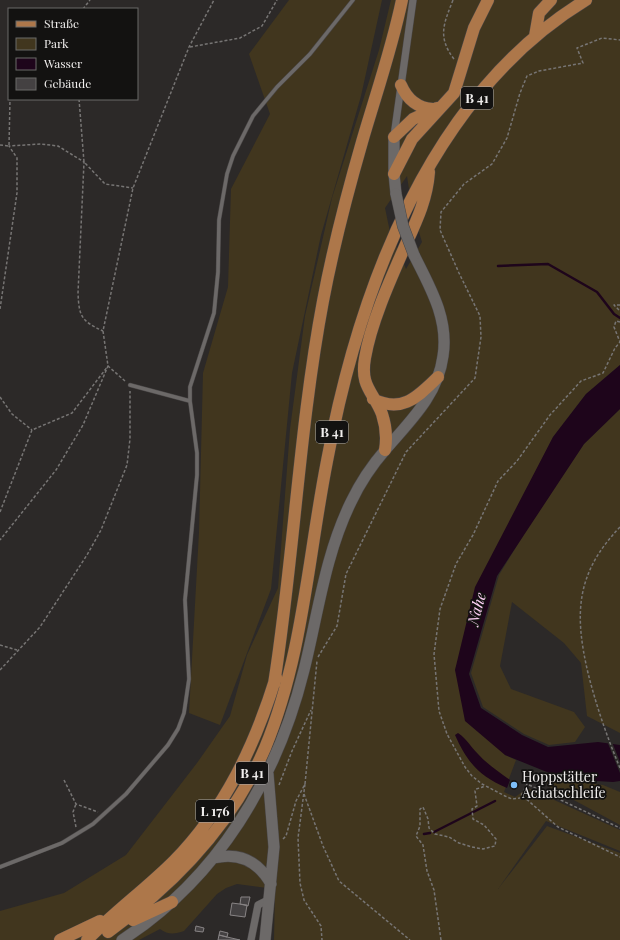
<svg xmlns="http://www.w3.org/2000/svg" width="620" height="940" font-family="'Playfair Display',serif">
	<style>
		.green { fill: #41361e; fill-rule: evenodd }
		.water { fill: #1e051b }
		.pier { fill: #2c2928 }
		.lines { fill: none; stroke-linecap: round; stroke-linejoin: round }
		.stream { stroke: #1e051b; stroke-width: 2.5 }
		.building { fill: #444142; stroke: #888485 }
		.lane-casing { stroke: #494646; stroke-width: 4.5 }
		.street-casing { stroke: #494646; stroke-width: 8 }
		.secondary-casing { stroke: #494646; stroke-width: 12 }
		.primary-casing { stroke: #494646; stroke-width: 13 }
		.path { stroke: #777574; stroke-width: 1.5; stroke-dasharray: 3 2; stroke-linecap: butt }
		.lane { stroke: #6c6968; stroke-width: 3.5 }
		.street { stroke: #6c6968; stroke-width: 7 }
		.secondary { stroke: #6c6968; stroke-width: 11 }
		.primary { stroke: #ad774a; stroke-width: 12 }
		.secondary-bridge-casing { stroke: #494646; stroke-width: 12; stroke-linecap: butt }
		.secondary-bridge { stroke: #6c6968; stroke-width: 11 }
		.poi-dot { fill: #7dbef9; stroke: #131211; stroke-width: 1.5 }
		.labels { text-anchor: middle; stroke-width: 3.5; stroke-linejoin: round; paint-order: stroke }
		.shield { fill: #131211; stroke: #aeacab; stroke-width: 1 }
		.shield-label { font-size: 13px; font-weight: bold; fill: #f0eeed }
		.poi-label { font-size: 14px; fill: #f0eeed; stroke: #131211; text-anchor: start }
		.water-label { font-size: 15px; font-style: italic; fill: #fed1f6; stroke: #131211 }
	</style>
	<rect width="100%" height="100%" fill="#2c2928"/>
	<path class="green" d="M 289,0 L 382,0 L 361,96 L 321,235 L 292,373 L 271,589 L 220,725 L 189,713 L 199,532 L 203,373 L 228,287 L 231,189 L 270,114 L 249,54 Z
		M 391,0 L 620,0 L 620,365 L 586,394 L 553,437 L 525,493 L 455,670 L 505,755 L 516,760 L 504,792 L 515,797 L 528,788 L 620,830 L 620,851 L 546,821 L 498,889 L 547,826 L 620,853 L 620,940 L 274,940 L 275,889 L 237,884 L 226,888 L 217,894 L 184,931 C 175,934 168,935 160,929 L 139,940 L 0,940 L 0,911 L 64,893 L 126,855 L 197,763 L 230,716 L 247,655 L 278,588 L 290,429 L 305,316 L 332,198 L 379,50 ZM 407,176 L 412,209 L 422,242 L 406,269 L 390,232 L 385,208 Z
		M 620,409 L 620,733 L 587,716 L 581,663 L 564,643 L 512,602 L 500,666 L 511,689 L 574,712 L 585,727 L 575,742 L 549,745 L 524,734 L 483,707 L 471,673 L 499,575 L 527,529 L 584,444 Z
		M 546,777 L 603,785 L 620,792 L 620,825 L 548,786 Z"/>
	<path class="water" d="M 620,365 L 620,409 L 584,444 L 497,576 L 469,674 L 481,708 L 522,735 L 548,747 L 598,742 L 620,745 L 620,781 L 613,782 L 564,779 L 505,755 L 465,721 L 455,670 L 475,587 L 553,437 L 586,394 Z
		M 458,733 C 467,739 470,746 478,754 C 487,764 499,772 510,780 L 507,788 C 479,776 467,762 455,735 Z"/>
	<path class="pier" d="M 607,741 L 612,742 L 620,762 L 620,773 Z"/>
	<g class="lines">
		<path class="stream" d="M 498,266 L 548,264 L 597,292 L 614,314 L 620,318
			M 434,832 L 495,801
			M 424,834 L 430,833"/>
	</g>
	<path class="building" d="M 241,897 L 250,897 L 248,906 L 240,904 Z
		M 232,903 L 247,905 L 245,917 L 230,915 Z
		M 196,926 L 204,928 L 203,932 L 195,931 Z
		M 220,931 L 228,933 L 227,937 L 219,935 Z
		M 219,935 L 227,937 L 240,940 L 218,940 Z"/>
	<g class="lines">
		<defs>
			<path id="lane" d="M 130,385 L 190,401
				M 0,867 L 62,843 L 93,824 L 126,794 L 168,745 L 178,729 L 184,713 L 189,679 L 185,600 L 197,475 L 197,453 L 190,401 L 190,387 L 214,313 L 218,272 L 219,220 L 227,174 L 233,156 L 253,116 L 277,87 L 310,54 L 353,0"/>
			<path id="street" d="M 394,136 L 413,0
				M 251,940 L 258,905 L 268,900"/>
			<path id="secondary" d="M 394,137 L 394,174 L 396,194
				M 214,858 C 239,852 258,861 271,884
				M 122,940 C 218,878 277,779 304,670 C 318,614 325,555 351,502 C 360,483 372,465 386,449 C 410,421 438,395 443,356 C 449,319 430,287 414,255
				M 265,940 L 274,847 L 268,774"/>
			<path id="primary" d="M 535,36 L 539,13 L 551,0
				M 401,85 C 407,99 417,108 433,109
				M 394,137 L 413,119 L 437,108
				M 394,174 L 412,139 L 454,93 L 474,28 L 488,0
				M 373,399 C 403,414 418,396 438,377
				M 385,450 C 387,438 386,426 382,414 C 373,391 360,387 365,358 C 371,322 391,278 406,244 C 417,220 427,199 429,172
				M 274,684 C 294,557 299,428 323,301 C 333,248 347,194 362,142 C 376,94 392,48 402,0
				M 133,920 L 172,902
				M 108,932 C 175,884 232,824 265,748 C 303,656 308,557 327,461 C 359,289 430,95 586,0
				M 60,940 L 100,921
				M 87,940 C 114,912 146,889 174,861 C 225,809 255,745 276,677"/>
		</defs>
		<use href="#lane" class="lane-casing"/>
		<use href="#street" class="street-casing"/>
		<use href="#secondary" class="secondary-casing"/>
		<use href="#primary" class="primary-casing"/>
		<path class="path" d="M 453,0 C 444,23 437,37 454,59
			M 83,9 L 90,0
			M 190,47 L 240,38 L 262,26 L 277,0
			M 79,99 L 84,162 L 105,184 L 133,188
			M 0,145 L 9,146 L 10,99
			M 620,305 L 614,305 L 620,311
			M 0,309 L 17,193 L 17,158 L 9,146 L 41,144 L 58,146 L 84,162 L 78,293 C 79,316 81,321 103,331
			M 620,322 L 616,321 L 614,327 L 620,342 L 615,348 L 603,373 L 581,381 L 550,415 L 517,461 L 498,481 L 473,535 L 456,564 L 440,609 L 434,654 L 439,711 L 447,734 L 465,767 L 472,776 L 482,784 L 505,796 L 512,799 L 520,798 L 527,784 L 620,828
			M 125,381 L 108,366 L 103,331 L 133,188 L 189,47 L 214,0
			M 0,397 L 12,414 L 32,430
			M 0,512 L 32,430 L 72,413 L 108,366 L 83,425 L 56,470 L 0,540
			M 620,527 C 576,573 574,613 588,673 C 596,705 607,737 620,768
			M 0,645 L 17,650
			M 318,657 L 337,626 L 346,574 L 406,452 L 475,378 L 481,337 L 480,316 L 459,273 L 440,230 L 441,212 L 464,184 L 492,164 L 507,138 L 520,93 L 527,76 L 539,71 L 583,63 L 577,48 L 602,38 L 620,40
			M 0,670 L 40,627 L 87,555 L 101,530 L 127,465 L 130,439 L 130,391
			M 64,780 L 76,804 L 98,812
			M 305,784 L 317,661
			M 279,785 L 292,751 L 311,710
			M 304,794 L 323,846 L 339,881 L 410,940
			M 523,796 L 558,827 L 620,857
			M 76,827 L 73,812 L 76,804
			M 283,839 L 286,836 L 296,801 L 305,784 L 298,838 L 300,883 L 304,900 L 321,926 L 322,940
			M 441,940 L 434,890 L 427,871 L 423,845 L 416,836 L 420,826 L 420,809 L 423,807 L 428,819 L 429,828 L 435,834 L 449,837 L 459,843 L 472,847 L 483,849 L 495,846 L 496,839 L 484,825 L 473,819 L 472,809 L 477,806 L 475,791 L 476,789 L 483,787 L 482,784"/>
		<use href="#lane" class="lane"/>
		<use href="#street" class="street"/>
		<use href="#secondary" class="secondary"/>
		<use href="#primary" class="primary"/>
		<defs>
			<path id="secondary-bridge" d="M 396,194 L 403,226 L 414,255"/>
		</defs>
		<use href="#secondary-bridge" class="secondary-bridge-casing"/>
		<use href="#secondary-bridge" class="secondary-bridge"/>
	</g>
	<circle class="poi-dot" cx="514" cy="785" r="4"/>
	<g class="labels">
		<g class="shield">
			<rect x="461" y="87" width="32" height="22" rx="3"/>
			<rect x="316" y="421" width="32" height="22" rx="3"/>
			<rect x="236" y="762" width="32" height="22" rx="3"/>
			<rect x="196" y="800" width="38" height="22" rx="3"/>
		</g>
		<g class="shield-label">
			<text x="477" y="103">B 41</text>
			<text x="332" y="437">B 41</text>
			<text x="252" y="778">B 41</text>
			<text x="215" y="816">L 176</text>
		</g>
		<g class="poi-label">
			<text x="522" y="782">Hoppstätter<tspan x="522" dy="16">Achatschleife</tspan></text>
		</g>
		<g class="water-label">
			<text transform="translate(477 609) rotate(-75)" y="5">Nahe</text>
		</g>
	</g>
	<rect x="8" y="8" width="130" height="92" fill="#131211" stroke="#6b6a69"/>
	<rect x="16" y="21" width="20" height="6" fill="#ad774a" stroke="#6b6a69"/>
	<text x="44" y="28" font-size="12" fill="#f0eeed">Straße</text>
	<rect x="16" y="38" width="20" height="12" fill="#41361e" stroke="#6b6a69"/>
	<text x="44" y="48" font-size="12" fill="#f0eeed">Park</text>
	<rect x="16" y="58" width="20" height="12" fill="#1e051b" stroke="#6b6a69"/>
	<text x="44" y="68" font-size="12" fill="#f0eeed">Wasser</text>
	<rect x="16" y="78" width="20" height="12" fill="#444142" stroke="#6b6a69"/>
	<text x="44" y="88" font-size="12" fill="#f0eeed">Gebäude</text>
</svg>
